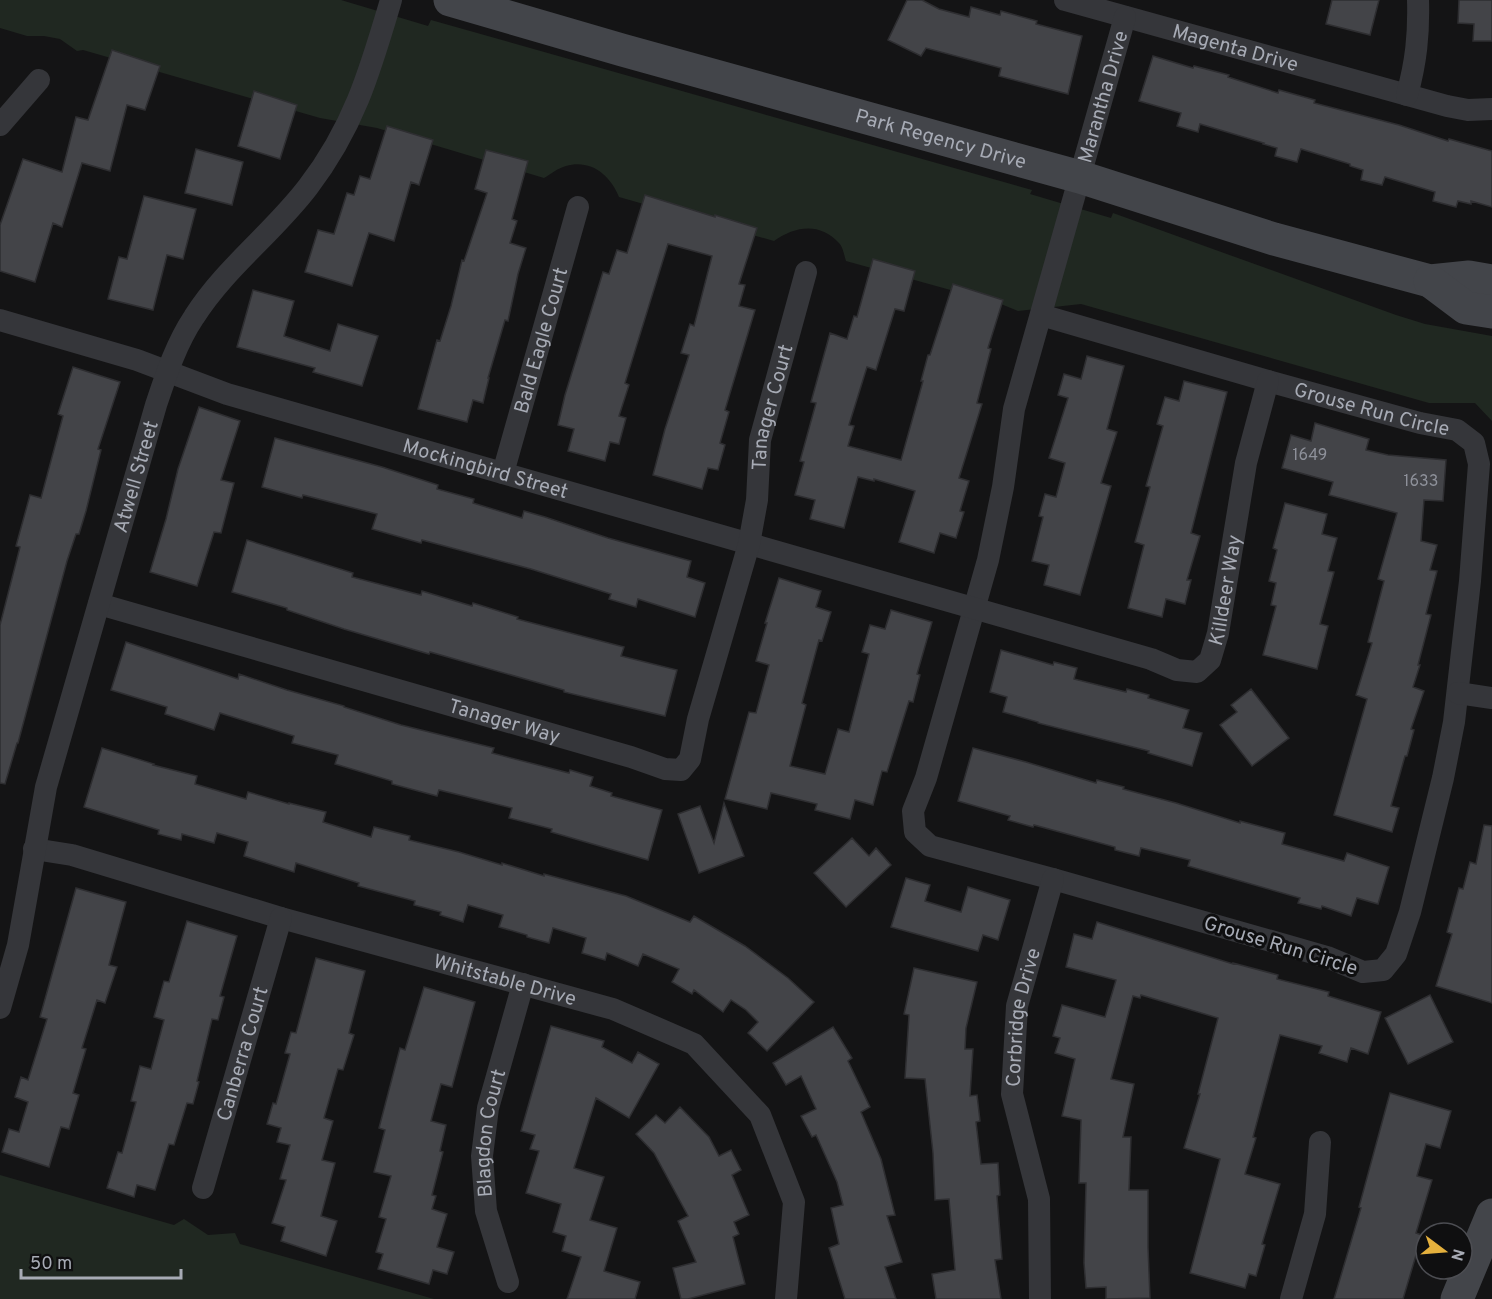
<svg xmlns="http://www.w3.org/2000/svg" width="1492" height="1299" font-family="Overpass,sans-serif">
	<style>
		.green { fill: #202821 }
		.building { fill: #434448; stroke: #2e2e31; stroke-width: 1.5 }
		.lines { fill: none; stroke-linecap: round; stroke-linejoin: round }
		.street { stroke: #35363a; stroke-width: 22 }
		.secondary { stroke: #43454a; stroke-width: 33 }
		.labels { text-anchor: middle; stroke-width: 6; stroke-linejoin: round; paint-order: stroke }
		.number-label { font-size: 16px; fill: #8e919a }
		.street-label { font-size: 20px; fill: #a7abb5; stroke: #0f0f10 }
	</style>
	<rect width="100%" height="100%" fill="#141415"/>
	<path class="green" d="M 0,0 L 341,0 L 428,26 L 431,20 L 1032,190 L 1030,194 L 1111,218 L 1113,213 L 1396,315 L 1425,324 L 1492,336 L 1492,421 L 1475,403 L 1429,403 L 1081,304 L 1018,311 L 1001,304 L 846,261 C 844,255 843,247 839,243 C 820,222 795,226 774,241 L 619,197 C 610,175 591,159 566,166 C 558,168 551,174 544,178 L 377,128 L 320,118 L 83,50 L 77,51 L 60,39 L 44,36 L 27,36 L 0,28 Z
		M 0,1175 L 174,1225 L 184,1219 L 208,1235 L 235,1233 L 240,1244 L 434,1299 L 0,1299 Z"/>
	<path class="building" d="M 907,0 L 922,0 L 939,9 L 969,17 L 971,7 L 1000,15 L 1001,11 L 1037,21 L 1036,24 L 1082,36 L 1068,94 L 999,76 L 1001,68 L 926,48 L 921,56 L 888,40 Z
		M 1332,0 L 1379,0 L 1370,35 L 1326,24 Z
		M 1459,0 L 1492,0 L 1492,41 L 1473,41 L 1474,24 L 1458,23 Z
		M 112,50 L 160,66 L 145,110 L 127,105 L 110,171 L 82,163 L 62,227 L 53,223 L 35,282 L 0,271 L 0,225 L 23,159 L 62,172 L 76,117 L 88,120 Z
		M 1153,56 L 1193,68 L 1194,66 L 1229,75 L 1228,77 L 1278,93 L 1279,90 L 1315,100 L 1314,103 L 1399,125 L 1448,141 L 1449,139 L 1492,151 L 1492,207 L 1471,201 L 1471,204 L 1458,201 L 1456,207 L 1433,201 L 1435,192 L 1385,177 L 1382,185 L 1361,180 L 1363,170 L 1350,166 L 1350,164 L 1301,149 L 1297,162 L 1275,156 L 1277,148 L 1263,144 L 1264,143 L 1200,124 L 1198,132 L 1177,126 L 1181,113 L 1139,101 Z
		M 254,91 L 297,105 L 280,159 L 238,146 Z
		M 387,126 L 433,140 L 419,185 L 411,182 L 394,241 L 369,233 L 352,286 L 305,272 L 318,230 L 334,234 L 347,193 L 354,195 L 360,176 L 370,179 Z
		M 196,149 L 243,162 L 232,205 L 185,193 Z
		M 486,150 L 528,161 L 512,219 L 517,221 L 510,243 L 526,248 L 518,274 L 508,321 L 505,320 L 488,378 L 489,378 L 483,403 L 473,400 L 467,422 L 418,409 L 437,340 L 440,341 L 451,306 L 462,260 L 464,261 L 487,193 L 475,189 Z
		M 645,195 L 715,217 L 715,215 L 757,228 L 739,284 L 745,285 L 739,306 L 755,310 L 725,410 L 729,412 L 720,443 L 725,445 L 718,470 L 708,468 L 702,489 L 653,475 L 665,429 L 689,355 L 681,353 L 690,324 L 694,326 L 712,256 L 668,244 L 625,383 L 629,385 L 619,416 L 626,418 L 619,444 L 610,442 L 605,461 L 568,451 L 574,429 L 558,425 L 565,395 L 603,272 L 609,274 L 617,250 L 627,253 Z
		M 144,196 L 196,209 L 183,259 L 167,255 L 153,310 L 108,299 L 119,257 L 127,259 Z
		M 873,259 L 915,271 L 904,311 L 895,309 L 876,370 L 867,367 L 849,425 L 854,426 L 848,446 L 901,460 L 923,381 L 921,381 L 928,355 L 930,355 L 953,284 L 1003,300 L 988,348 L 991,349 L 977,403 L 982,404 L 959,478 L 969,481 L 960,511 L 964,512 L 956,538 L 940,533 L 934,553 L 899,542 L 915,491 L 874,479 L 874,481 L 858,477 L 844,528 L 810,519 L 815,500 L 795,495 L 804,462 L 800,461 L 816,403 L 811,402 L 830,333 L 847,339 L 854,316 L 857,317 Z
		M 253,290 L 294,301 L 284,336 L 330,351 L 338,324 L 378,336 L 362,386 L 313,372 L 315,368 L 237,347 Z
		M 1087,356 L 1124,366 L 1107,429 L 1117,432 L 1101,483 L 1111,486 L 1080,595 L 1044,585 L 1049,565 L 1032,561 L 1043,517 L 1039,516 L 1045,494 L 1056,497 L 1065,463 L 1049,458 L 1068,398 L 1058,395 L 1064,374 L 1081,379 Z
		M 73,367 L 120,382 L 98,449 L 101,450 L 86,511 L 79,534 L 76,534 L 67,561 L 18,743 L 17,743 L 5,784 L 0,783 L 0,625 L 20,547 L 16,546 L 30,495 L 41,498 L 63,416 L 58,414 Z
		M 1184,381 L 1227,392 L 1191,533 L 1200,536 L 1187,580 L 1191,580 L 1185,604 L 1166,599 L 1162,617 L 1128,608 L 1144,545 L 1135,542 L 1150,487 L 1146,486 L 1163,426 L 1157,424 L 1165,397 L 1179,401 Z
		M 199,407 L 240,421 L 221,480 L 234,483 L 221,533 L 214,532 L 197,586 L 150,572 L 166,519 L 178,469 Z
		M 1315,423 L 1369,439 L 1366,450 L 1388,455 L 1446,460 L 1443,501 L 1424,500 L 1421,541 L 1437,545 L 1430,570 L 1437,571 L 1426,614 L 1431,615 L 1418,665 L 1420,665 L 1413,687 L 1424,691 L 1411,729 L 1414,730 L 1407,756 L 1405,756 L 1391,806 L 1399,808 L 1392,832 L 1334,815 L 1367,699 L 1356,695 L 1372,643 L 1368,642 L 1384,581 L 1378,579 L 1397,513 L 1329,495 L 1333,482 L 1282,468 L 1291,435 L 1311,441 Z
		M 275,438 L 382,467 L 438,485 L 437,489 L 474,499 L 473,503 L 522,518 L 524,511 L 545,517 L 608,538 L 691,561 L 687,577 L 705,583 L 695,617 L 638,599 L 636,607 L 609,599 L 611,594 L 531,569 L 422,540 L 421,543 L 372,529 L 377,514 L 303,495 L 302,498 L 262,487 Z
		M 1285,503 L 1327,514 L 1322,534 L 1337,538 L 1328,571 L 1334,572 L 1320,624 L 1328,626 L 1317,669 L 1263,655 L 1276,606 L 1271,605 L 1276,583 L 1269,581 L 1277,550 L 1273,548 Z
		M 247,540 L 353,573 L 352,577 L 421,595 L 422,591 L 472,606 L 473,603 L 518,617 L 517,619 L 624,647 L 621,656 L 677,670 L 665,716 L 564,692 L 564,690 L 430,652 L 429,654 L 344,629 L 287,610 L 287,608 L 232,592 Z
		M 779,578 L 821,591 L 816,607 L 831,612 L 822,641 L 819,640 L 802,703 L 806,705 L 790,766 L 825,774 L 838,729 L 849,732 L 869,654 L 862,652 L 870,625 L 885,629 L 891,610 L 932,622 L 917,674 L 920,675 L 913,702 L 909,701 L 887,772 L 882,771 L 873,805 L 855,800 L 850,819 L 815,810 L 817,804 L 771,793 L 767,809 L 725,799 L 749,712 L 756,713 L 769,665 L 756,661 L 767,623 L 765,623 Z
		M 126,642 L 238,679 L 239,674 L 287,690 L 344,706 L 344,707 L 401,725 L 494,748 L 492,753 L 569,773 L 570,770 L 593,777 L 590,786 L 612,793 L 611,796 L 662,810 L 648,860 L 551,832 L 552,829 L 509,818 L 512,808 L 439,790 L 437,796 L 392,784 L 392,781 L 335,764 L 338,755 L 292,743 L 294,736 L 220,713 L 214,730 L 165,714 L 167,707 L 111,690 Z
		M 1001,650 L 1053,665 L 1054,662 L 1077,668 L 1074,679 L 1126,692 L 1127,689 L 1149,695 L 1148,698 L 1189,710 L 1183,728 L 1202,733 L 1192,766 L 1148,753 L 1149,751 L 1038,723 L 1038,722 L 1003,712 L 1007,697 L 990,692 Z
		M 1251,689 L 1289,738 L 1252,766 L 1220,725 L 1237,712 L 1231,705 Z
		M 102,748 L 154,764 L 153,765 L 197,776 L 195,784 L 246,799 L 248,792 L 289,804 L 289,803 L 326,812 L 323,822 L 371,837 L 374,827 L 410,836 L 409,840 L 459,852 L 502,865 L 502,863 L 544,876 L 544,874 L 626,896 L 690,922 L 694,916 L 745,946 L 788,978 L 814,1002 L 767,1051 L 748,1033 L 758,1022 L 746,1010 L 731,1000 L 723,1012 L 694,990 L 692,994 L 672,982 L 679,969 L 643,954 L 638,966 L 607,953 L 605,960 L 582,953 L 586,938 L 553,928 L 549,943 L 527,937 L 527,935 L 499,927 L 503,915 L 468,905 L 463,922 L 440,915 L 441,912 L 414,905 L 415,901 L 358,886 L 359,883 L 296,863 L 294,872 L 244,856 L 248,842 L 217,833 L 214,843 L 182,834 L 181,840 L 158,834 L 159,830 L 84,807 Z
		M 973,748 L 1026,762 L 1096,783 L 1097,780 L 1124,787 L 1123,789 L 1176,803 L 1240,823 L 1240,821 L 1285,833 L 1282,844 L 1344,861 L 1347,853 L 1389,867 L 1378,904 L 1357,898 L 1351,916 L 1322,906 L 1321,909 L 1298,903 L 1300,898 L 1188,866 L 1190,860 L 1141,848 L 1139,856 L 1115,850 L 1115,847 L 1034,825 L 1033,827 L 1008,820 L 1010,816 L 958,801 Z
		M 724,803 L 744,856 L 699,873 L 678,814 L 700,806 L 714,843 Z
		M 1484,825 L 1492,826 L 1492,1003 L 1436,986 L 1452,934 L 1447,932 L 1459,888 L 1463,889 L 1470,862 L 1476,864 Z
		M 852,838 L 869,856 L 876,848 L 891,865 L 846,907 L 814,873 Z
		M 906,878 L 930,885 L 925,901 L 961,912 L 968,887 L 1010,900 L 998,940 L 983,935 L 978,951 L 891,927 Z
		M 76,888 L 126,902 L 109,965 L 117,967 L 105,1003 L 97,1000 L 82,1048 L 86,1049 L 73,1093 L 79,1095 L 69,1129 L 61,1127 L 49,1167 L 2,1152 L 9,1129 L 19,1132 L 28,1102 L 15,1097 L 21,1077 L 28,1080 L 47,1019 L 40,1017 Z
		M 187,921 L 237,936 L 220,996 L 224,997 L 218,1020 L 212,1019 L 197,1081 L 199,1082 L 193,1104 L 187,1103 L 174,1145 L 169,1144 L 155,1190 L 137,1185 L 134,1197 L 107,1188 L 118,1152 L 122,1153 L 136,1102 L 131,1101 L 140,1066 L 151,1069 L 164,1020 L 154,1017 L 164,981 L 169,982 Z
		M 1097,922 L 1233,964 L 1233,963 L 1278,975 L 1277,979 L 1329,992 L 1328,996 L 1381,1012 L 1368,1054 L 1351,1048 L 1347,1062 L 1319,1053 L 1322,1046 L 1280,1035 L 1253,1137 L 1256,1138 L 1245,1174 L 1280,1184 L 1262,1244 L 1265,1245 L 1256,1276 L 1249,1274 L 1245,1288 L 1190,1273 L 1220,1159 L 1184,1148 L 1200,1094 L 1198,1094 L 1218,1018 L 1141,995 L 1140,998 L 1133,996 L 1111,1079 L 1134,1084 L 1123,1137 L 1131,1137 L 1129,1190 L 1148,1190 L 1148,1247 L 1150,1298 L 1106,1299 L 1106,1287 L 1086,1288 L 1084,1263 L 1086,1183 L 1079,1183 L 1081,1120 L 1062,1116 L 1075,1059 L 1055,1053 L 1060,1038 L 1053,1036 L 1062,1005 L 1105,1017 L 1116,980 L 1066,967 L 1074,934 L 1092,939 Z
		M 316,958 L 365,971 L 349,1033 L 354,1035 L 343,1070 L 338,1069 L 324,1118 L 333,1121 L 322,1160 L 335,1163 L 321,1216 L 337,1221 L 326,1256 L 281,1241 L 285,1227 L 272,1223 L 286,1180 L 280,1179 L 290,1145 L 277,1142 L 281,1128 L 267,1124 L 273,1103 L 276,1104 L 290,1054 L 285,1053 L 291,1032 L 296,1033 Z
		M 914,968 L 977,982 L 966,1028 L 965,1049 L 973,1049 L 970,1096 L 977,1095 L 980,1121 L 976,1122 L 981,1164 L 998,1163 L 1000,1195 L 997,1196 L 1002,1259 L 995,1260 L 1001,1299 L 936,1299 L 932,1274 L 955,1270 L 949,1199 L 935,1200 L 933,1153 L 925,1079 L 905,1078 L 909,1015 L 904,1014 Z
		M 424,987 L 475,1002 L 452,1087 L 441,1084 L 431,1121 L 446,1125 L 440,1151 L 443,1152 L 432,1195 L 436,1196 L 432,1209 L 447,1214 L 437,1247 L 454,1252 L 447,1274 L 433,1270 L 429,1284 L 378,1269 L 383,1254 L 376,1252 L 386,1219 L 379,1217 L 391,1176 L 374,1172 L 385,1130 L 379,1128 L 400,1048 L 405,1050 Z
		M 1430,995 L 1453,1042 L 1408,1064 L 1385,1018 Z
		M 551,1026 L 604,1041 L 602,1047 L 632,1063 L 638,1052 L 659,1064 L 629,1118 L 596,1098 L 574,1168 L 604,1177 L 590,1220 L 617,1228 L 604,1271 L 640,1282 L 635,1299 L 567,1299 L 581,1257 L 562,1251 L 566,1236 L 553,1232 L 561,1204 L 526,1193 L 539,1151 L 530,1149 L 535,1135 L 521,1131 Z
		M 833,1027 L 852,1058 L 848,1061 L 870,1107 L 861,1112 L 881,1159 L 895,1215 L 887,1216 L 902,1262 L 885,1267 L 896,1299 L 845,1299 L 829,1248 L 839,1244 L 831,1208 L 843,1205 L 837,1182 L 816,1135 L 812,1137 L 801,1116 L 816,1109 L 801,1076 L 786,1085 L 773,1063 Z
		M 1390,1093 L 1451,1111 L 1440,1148 L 1426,1144 L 1417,1176 L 1432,1180 L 1416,1233 L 1422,1235 L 1403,1299 L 1334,1299 L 1361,1208 L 1359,1207 Z
		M 680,1107 L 709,1137 L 719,1156 L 731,1150 L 741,1170 L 732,1175 L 749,1215 L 734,1222 L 739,1234 L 733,1237 L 745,1284 L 688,1299 L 681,1299 L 673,1268 L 696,1262 L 678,1221 L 688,1216 L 654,1153 L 636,1134 L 656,1115 L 665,1123 Z"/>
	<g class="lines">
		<g class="street">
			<path id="s1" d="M 1065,0 L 1447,106 L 1468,110 L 1492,109"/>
			<path d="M 1407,95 C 1416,62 1419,35 1418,0"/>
			<path d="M 0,125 L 39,80"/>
			<path id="s2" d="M 1041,315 L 1268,381 L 1420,423 L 1457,430 L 1474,443 L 1479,464 L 1470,581 L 1454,722 L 1443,778 L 1410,912 L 1396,954 L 1383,970 L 1363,972 L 1327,957 L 1053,879 L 930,846 L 915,832 L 913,811 L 926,778 L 988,560 L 1003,487 L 1014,409 L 1125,17"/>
			<path id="s3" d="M 0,320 L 137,360 L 227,394 L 1001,616 L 1151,659 L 1177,670 L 1197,672 L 1210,660 L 1218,633 L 1246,463 L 1268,381"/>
			<path id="s4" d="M 503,473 L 578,207"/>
			<path id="s5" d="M 99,604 L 631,757 L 665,769 L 681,770 L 690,759 L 698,719 L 749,544 L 757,500 L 760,440 L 806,272"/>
			<path d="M 1458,693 L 1492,698"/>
			<path id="s6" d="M 34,849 L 72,855 L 281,918 L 613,1009 L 694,1044 L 760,1115 L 794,1202 L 786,1299"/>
			<path id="s7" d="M 0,1008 L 18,945 L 46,787 L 156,405 C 166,375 176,344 194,317 C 225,268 273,233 308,187 C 354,127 370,71 391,0"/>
			<path id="s8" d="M 203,1188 L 281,918"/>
			<path id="s9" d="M 508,1282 L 486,1211 L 482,1156 L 488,1108 L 523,984"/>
			<path id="s10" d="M 1040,1299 L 1039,1199 L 1012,1094 L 1017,1006 L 1053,879"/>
			<path d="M 1291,1299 L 1315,1214 L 1320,1142"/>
		</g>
		<g class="secondary">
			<path id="s11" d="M 450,0 L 622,50 L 1080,177 L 1274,239 L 1430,281 L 1469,277 L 1492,281"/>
			<path d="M 1430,281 L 1466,308 L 1492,312"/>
			<path d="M 1457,1299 L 1492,1215"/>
		</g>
	</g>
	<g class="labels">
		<g class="number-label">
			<text x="1310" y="460">1649</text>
			<text x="1421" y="486">1633</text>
		</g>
		<g class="street-label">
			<text dy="7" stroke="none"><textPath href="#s1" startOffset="177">Magenta Drive</textPath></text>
			<text dy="7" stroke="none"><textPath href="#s2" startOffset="2247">Marantha Drive</textPath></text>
			<text dy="7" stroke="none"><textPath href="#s11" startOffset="510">Park Regency Drive</textPath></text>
			<text dy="7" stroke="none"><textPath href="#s4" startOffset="138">Bald Eagle Court</textPath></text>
			<text dy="7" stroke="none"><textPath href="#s5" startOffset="982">Tanager Court</textPath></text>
			<text dy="7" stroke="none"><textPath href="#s2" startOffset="344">Grouse Run Circle</textPath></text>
			<text dy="7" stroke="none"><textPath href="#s3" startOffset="508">Mockingbird Street</textPath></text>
			<text dy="7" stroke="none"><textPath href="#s7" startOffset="549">Atwell Street</textPath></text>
			<text dy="7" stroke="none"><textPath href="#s3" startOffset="1338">Killdeer Way</textPath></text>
			<text dy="7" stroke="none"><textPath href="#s5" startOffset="422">Tanager Way</textPath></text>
			<text transform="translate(1281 945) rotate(17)" y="7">Grouse Run Circle</text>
			<text dy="7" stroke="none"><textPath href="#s6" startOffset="489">Whitstable Drive</textPath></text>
			<text dy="7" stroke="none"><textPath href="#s10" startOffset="286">Corbridge Drive</textPath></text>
			<text dy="7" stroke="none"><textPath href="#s8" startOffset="140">Canberra Court</textPath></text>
			<text dy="7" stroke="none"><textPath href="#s9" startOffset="153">Blagdon Court</textPath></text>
		</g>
	</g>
	<g transform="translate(1444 1251) rotate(106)"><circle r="28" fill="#0f0f10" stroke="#4c4d52" stroke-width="1.5"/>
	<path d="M0-4.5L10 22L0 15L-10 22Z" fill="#e4b03d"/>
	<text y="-9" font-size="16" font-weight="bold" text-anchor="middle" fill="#a7abb5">N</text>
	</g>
	<path d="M21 1269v9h160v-9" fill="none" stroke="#a7abb5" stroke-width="3"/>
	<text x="30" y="1269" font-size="18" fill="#a7abb5" stroke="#0f0f10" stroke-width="4.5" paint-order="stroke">50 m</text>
</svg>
